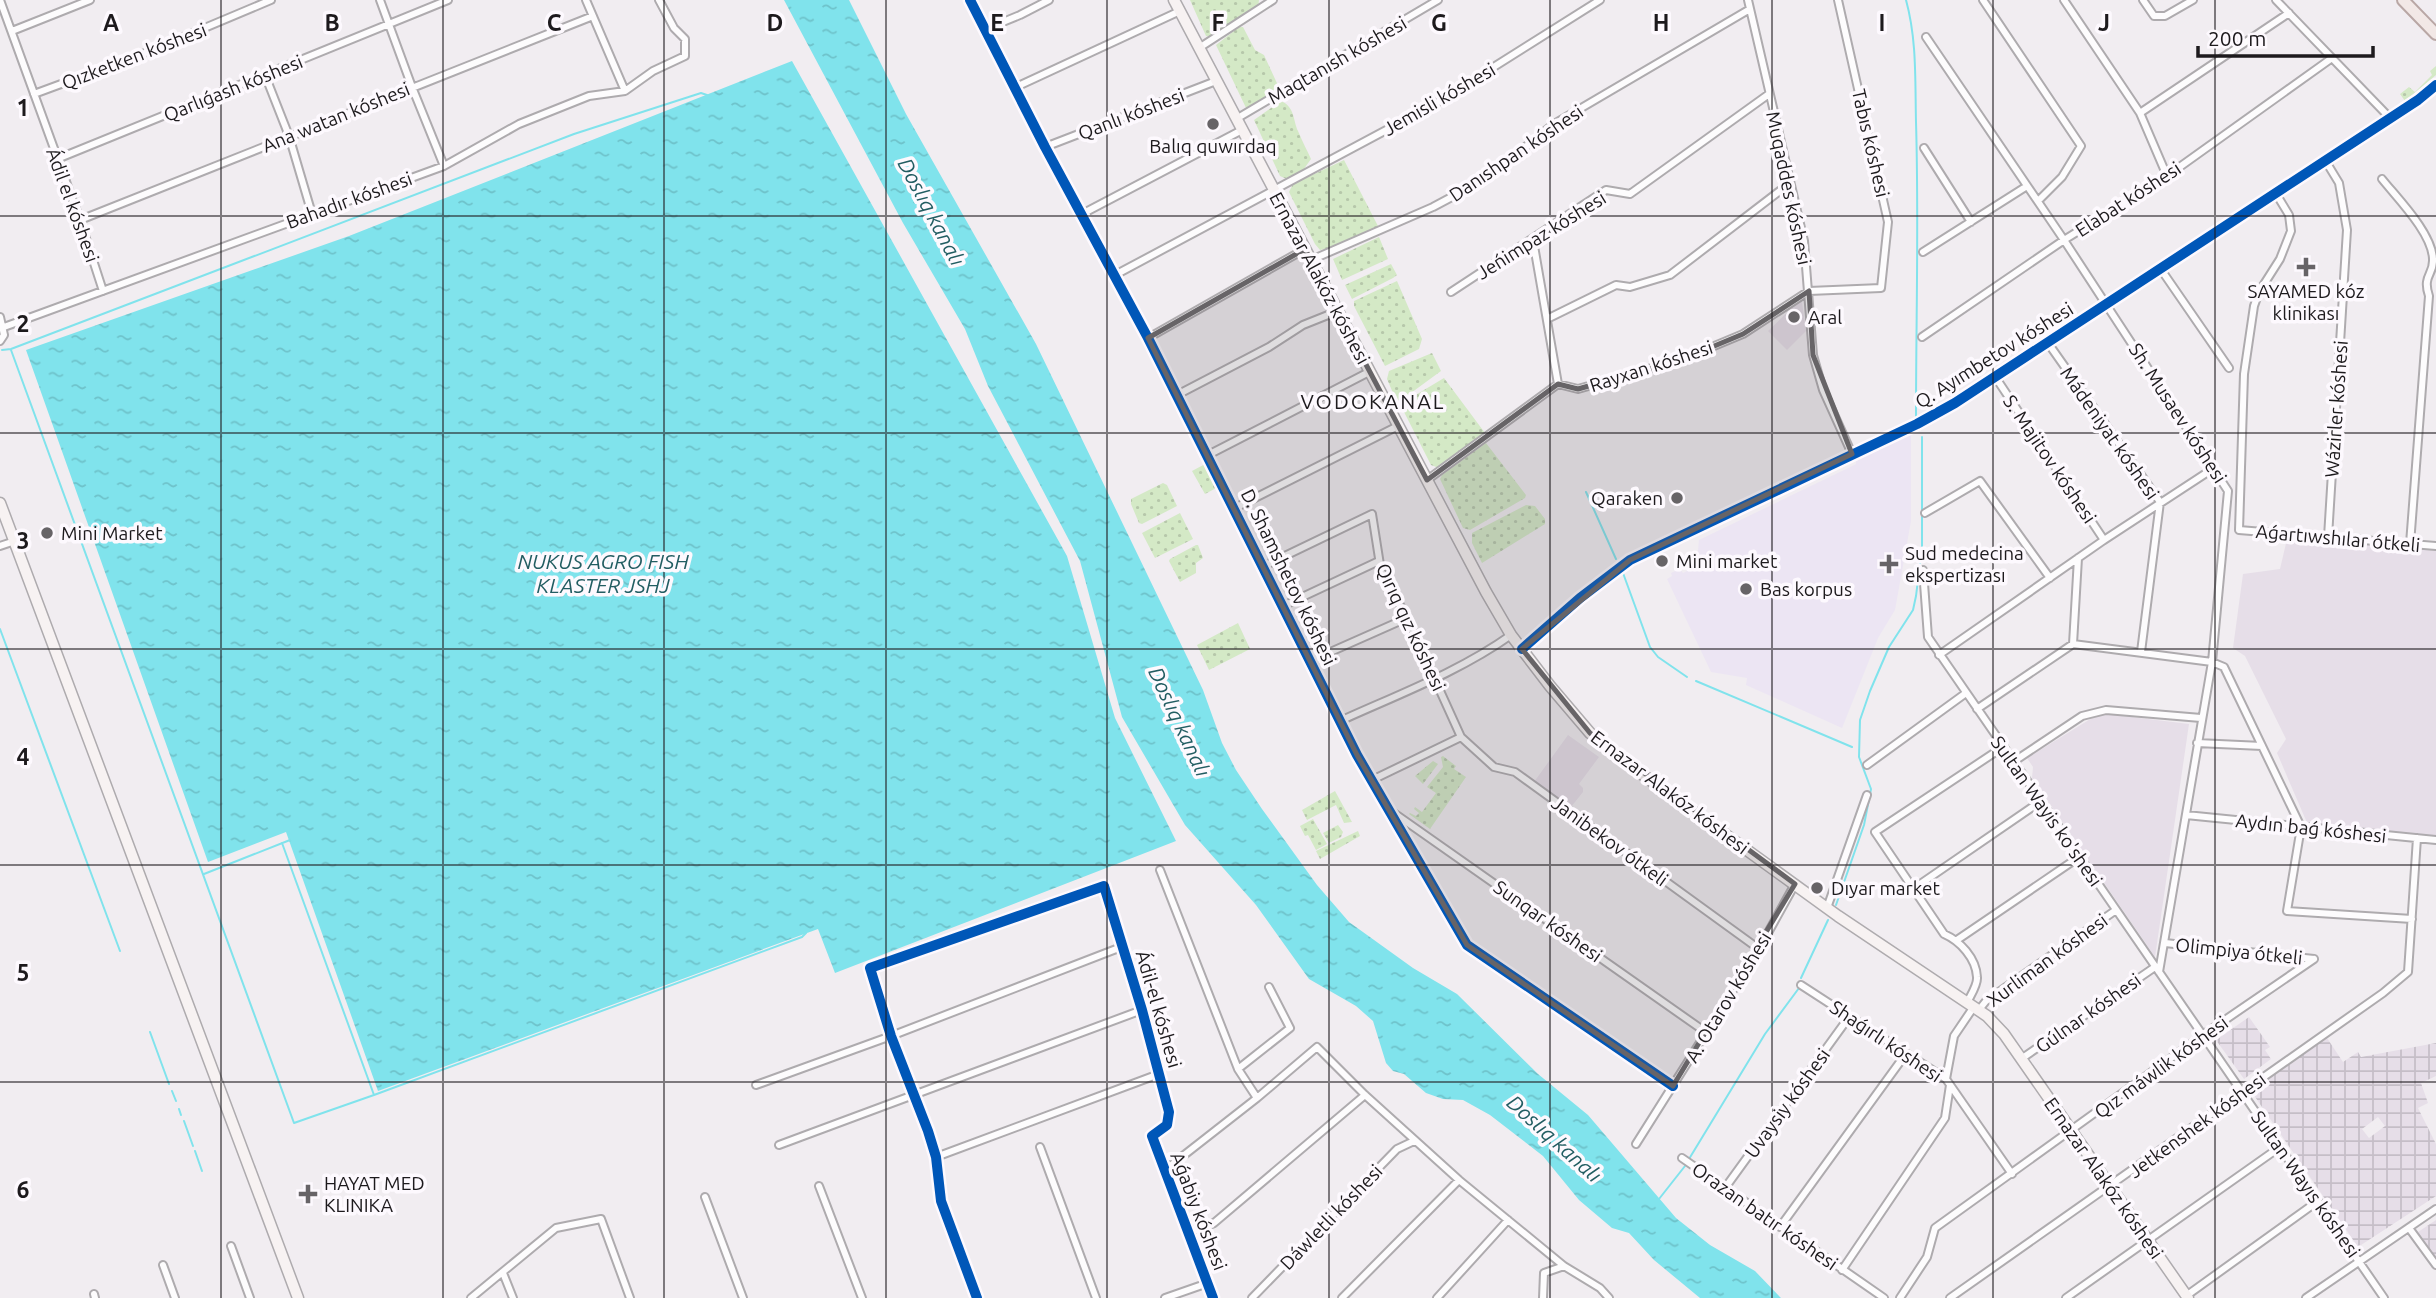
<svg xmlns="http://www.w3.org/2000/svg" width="2436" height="1298" font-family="Ubuntu,sans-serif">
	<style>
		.industrial { fill: url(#industrial-grid); fill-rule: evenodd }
		.built { fill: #e6dee8 }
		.medical { fill: #ece5f3 }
		.grass { fill: url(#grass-dots) }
		.water { fill: url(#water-ripples) }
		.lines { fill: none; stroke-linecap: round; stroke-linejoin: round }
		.stream { stroke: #80e3ec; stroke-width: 2 }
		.street-casing { stroke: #aeabae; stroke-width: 10 }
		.secondary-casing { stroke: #aeabae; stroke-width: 13 }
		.primary-casing { stroke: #b9a7a5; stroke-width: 14 }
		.street { stroke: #fdfcfd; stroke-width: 6 }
		.secondary { stroke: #f7f2f2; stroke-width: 10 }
		.primary { stroke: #f2e8e6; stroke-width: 10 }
		.cycleway-casing { stroke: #fdf9fe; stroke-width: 15 }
		.cycleway { stroke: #0057b8; stroke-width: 10 }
		.marked { fill: #676467; fill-opacity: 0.2; stroke: #676467; stroke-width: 5; stroke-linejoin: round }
		.grid { fill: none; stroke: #1d1a1d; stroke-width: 2; stroke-opacity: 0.55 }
		.poi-dot { fill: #676467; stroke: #fdf9fe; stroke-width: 2.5 }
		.labels { text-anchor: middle; stroke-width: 7; stroke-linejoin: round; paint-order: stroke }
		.street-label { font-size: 19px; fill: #1d1a1d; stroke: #fdf9fe }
		.poi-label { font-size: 19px; fill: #1d1a1d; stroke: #fdf9fe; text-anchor: start }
		.water-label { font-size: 21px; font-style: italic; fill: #225d62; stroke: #fdf9fe }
		.neighbourhood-label { font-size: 21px; letter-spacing: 2px; fill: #1d1a1d; stroke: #fdf9fe }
		.grid-label { font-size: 23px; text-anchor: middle; font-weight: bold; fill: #1d1a1d; stroke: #fdf9fe; stroke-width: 7; stroke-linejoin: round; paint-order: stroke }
	</style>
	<defs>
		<pattern id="industrial-grid" width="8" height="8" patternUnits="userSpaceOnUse" patternTransform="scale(1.75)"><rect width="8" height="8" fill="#e6dee8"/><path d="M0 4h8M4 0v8" fill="none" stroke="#c5bec7"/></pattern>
		<pattern id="grass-dots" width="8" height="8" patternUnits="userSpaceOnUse" patternTransform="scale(1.75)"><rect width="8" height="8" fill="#d4e9c6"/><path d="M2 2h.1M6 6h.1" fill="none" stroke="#b6c7aa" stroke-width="1.8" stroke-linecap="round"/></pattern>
		<pattern id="water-ripples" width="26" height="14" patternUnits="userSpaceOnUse" patternTransform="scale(1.75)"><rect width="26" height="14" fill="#80e3ec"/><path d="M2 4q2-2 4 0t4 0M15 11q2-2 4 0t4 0" fill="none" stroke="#6ec2ca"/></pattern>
	</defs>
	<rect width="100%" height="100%" fill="#f1edf1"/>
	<path class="industrial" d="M 2249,1017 L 2270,1047 L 2265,1050 L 2271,1059 L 2244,1079 L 2216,1040 Z
		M 2327,1038 L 2343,1062 L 2358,1052 L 2361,1057 L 2436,1043 L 2436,1076 L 2421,1083 L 2428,1103 L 2418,1108 L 2436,1144 L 2436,1196 L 2358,1247 L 2251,1091 ZM 2378,1117 L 2385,1126 L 2369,1138 L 2362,1129 Z
		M 2436,1220 L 2436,1258 L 2418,1232 Z"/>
	<path class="built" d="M 1798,302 L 1802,302 L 1806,331 L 1787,350 L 1768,331 Z
		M 2287,539 L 2436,550 L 2436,836 L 2308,825 L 2277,753 L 2286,739 L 2245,656 L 2233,648 L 2243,574 L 2280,569 Z
		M 2107,714 L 2189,724 L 2155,957 L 2032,778 L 2033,767 L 2027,758 L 2092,718 Z
		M 1568,735 L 1599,757 L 1579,784 L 1583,788 L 1583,792 L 1571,807 L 1534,782 Z"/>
	<path class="medical" d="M 1911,434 L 1911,521 L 1895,610 L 1878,638 L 1842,728 L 1746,685 L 1747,678 L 1711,672 L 1667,579 L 1672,576 L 1671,573 L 1680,569 L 1683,573 L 1689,570 L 1687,565 L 1697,560 L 1699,540 L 1844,470 L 1856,464 L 1856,461 Z"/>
	<path class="grass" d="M 1190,0 L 1259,0 L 1258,8 L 1211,37 L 1206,36 Z
		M 1239,27 L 1243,27 L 1255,50 L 1264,55 L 1281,92 L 1247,110 L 1216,45 Z
		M 2436,66 L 2436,75 L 2405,101 L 2400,94 L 2409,87 L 2415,92 L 2432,75 L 2430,71 Z
		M 1281,101 C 1295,107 1293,120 1298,131 C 1302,141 1307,150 1311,159 L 1301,173 L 1289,180 L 1280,176 L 1254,120 Z
		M 1344,160 L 1379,228 L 1333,247 L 1320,250 L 1315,244 L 1289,192 L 1293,184 Z
		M 1379,237 L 1388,259 L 1342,280 L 1333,259 Z
		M 1391,264 L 1397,275 L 1393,278 L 1352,299 L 1345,285 Z
		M 1397,281 L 1422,339 L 1419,349 L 1385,366 L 1354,306 L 1354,301 Z
		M 1432,353 L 1441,371 L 1400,401 L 1396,400 L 1387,379 L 1389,371 Z
		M 1444,378 L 1485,433 L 1439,468 L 1431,465 L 1402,408 L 1404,402 Z
		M 1486,443 L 1526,495 L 1525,498 L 1470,530 L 1463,528 L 1440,479 L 1442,475 Z
		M 1207,463 L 1220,486 L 1205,494 L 1192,471 Z
		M 1163,483 L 1167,485 L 1177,506 L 1142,524 L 1139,523 L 1131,504 L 1131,499 Z
		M 1526,505 L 1535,506 L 1545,519 L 1545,524 L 1482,563 L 1472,543 L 1472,533 Z
		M 1180,513 L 1193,539 L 1155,558 L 1142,533 Z
		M 1196,545 L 1198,545 L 1203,558 L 1196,563 L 1196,573 L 1180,582 L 1169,561 L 1170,559 Z
		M 1238,623 L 1250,649 L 1209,670 L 1197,645 Z
		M 1443,756 L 1456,766 L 1454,769 L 1466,777 L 1430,829 L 1409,814 L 1410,813 L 1416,816 L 1419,813 L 1414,809 L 1415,807 L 1422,812 L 1436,793 L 1427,787 L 1443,767 L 1441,757 Z
		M 1433,761 L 1438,764 L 1423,784 L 1415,776 Z
		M 1335,791 L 1352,822 L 1344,823 L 1336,805 L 1307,820 L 1302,810 Z
		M 1313,819 L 1327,844 L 1316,850 L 1308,835 L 1305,836 L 1300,826 Z
		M 1338,825 L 1343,832 L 1341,837 L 1329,843 L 1323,833 Z
		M 1358,831 L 1360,836 L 1320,859 L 1316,851 Z"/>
	<path class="water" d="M 784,0 L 849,0 L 906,114 L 1036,344 L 1203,690 L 1222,743 L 1236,770 L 1262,809 L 1317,885 L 1349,922 L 1413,968 L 1457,994 L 1538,1074 L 1588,1115 L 1676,1218 L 1710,1245 L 1755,1271 L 1781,1298 L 1700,1298 L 1654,1260 L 1629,1233 L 1612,1228 L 1579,1200 L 1543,1156 L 1490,1115 L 1463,1100 L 1443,1099 L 1426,1093 L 1404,1074 L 1393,1071 L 1386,1063 L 1373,1021 L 1356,1006 L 1309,979 L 1256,905 L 1185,825 L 1122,717 L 1080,561 L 988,386 L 965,329 L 903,223 Z
		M 792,61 L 1067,556 L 1115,718 L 1176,841 L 835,973 L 818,929 L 378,1091 L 286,832 L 208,862 L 26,350 L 349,236 Z"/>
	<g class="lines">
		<path class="stream" d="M 1906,0 C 1917,40 1915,81 1916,122 C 1919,220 1916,318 1916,416
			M 2,350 L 11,349 L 574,134 L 701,93 L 707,95
			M 11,350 L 294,1123 L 374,1095
			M 1586,492 L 1616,559
			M 1623,573 L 1650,647 L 1658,657 L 1687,677
			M 0,629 L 120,951
			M 1696,681 L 1852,747
			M 282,843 L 374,1095 L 802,937 L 806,933
			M 204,874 L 290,840
			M 1836,905 L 1864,825 L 1871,789 L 1859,757 L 1860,720 L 1870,691 L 1889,647 L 1913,610 L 1916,596 L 1922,548 L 1922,437
			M 1801,978 L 1828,920
			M 150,1032 L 169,1084
			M 172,1091 L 176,1101
			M 179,1109 L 181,1115
			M 184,1121 L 193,1146
			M 195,1151 L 202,1171
			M 1689,1159 L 1765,1034 L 1799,988
			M 1659,1199 L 1685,1166"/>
		<defs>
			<path id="street" d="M 0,0 L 80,220 L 103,291
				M 380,0 L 412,87 L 444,166
				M 586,0 L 625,91
				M 970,0 L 1045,147 L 1148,338 L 1357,755 L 1467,945 L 1673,1086
				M 1748,0 L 1804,241 L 1813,355 L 1823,390 L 1852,454
				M 1983,0 L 2081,146 L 2062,177 L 2038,201
				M 2064,0 L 2140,113 L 2167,176
				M 2143,0 L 2154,16 L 2165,16 L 2193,0
				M 2276,0 L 2390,118
				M 986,29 L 1020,15 L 1049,0
				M 12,31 L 90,0
				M 1926,37 L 2064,240 L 2228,491 L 2212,662 L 2159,972
				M 1199,48 L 1273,0
				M 265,75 L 289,136 L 312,214
				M 1016,87 L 1180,11
				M 34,94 L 145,53 L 271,0
				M 2140,113 L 2289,13
				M 1236,119 L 1438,0
				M 1045,147 L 1216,81
				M 1924,148 L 1971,222
				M 57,159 L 448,0
				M 2325,160 L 2339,183 L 2347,230 L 2328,537
				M 2382,179 C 2398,199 2432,233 2433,259 C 2434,275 2422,275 2429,296 L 2410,544
				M 2275,192 L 2289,215 L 2291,231 L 2280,259 L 2259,292 L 2254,306 L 2244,374 L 2239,530 L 2436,546
				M 1082,214 L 1242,130
				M 80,220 L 593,16
				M 1533,240 L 1558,384
				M 1923,252 L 2027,186
				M 1311,260 L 1433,207 L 1463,191 L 1509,160 L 1554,124 L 1750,9
				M 2160,268 L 2229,368
				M 1115,275 L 1435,104 L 1600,0
				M 1451,292 L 1606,190 L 1630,194 L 1769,94
				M 0,317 L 4,335 L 0,341
				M 1547,319 L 1616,285 L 1630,287 L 1670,275 L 1790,183
				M 4,327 L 444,166 L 519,124 L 589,96 L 625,91 L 653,71 L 685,56 L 685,39 L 674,28 L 659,0
				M 1922,337 L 2064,240 L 2167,176 L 2332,58
				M 1148,338 L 1305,249
				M 2048,343 L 2160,502 L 2141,652
				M 1996,378 L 2104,540
				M 1177,395 L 1269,347 L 1303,325 L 1338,311
				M 1208,455 L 1369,372
				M 1427,480 L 1558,384 L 1578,389 L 1683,359 L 1743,334 L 1809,291 L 1881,288 L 1888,222 L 1838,0
				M 1235,508 L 1398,426
				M 1925,513 L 1980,481 L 2050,578
				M 0,546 L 15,541
				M 1264,566 L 1372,514 L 1381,571 L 1407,618 L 1461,737 L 1494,767 L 1515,772 L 1759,949
				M 1923,570 L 1928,637 L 2384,1298
				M 1283,606 L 1379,561
				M 2073,644 L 2078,558
				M 1939,655 L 2104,540 L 2214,468
				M 1310,661 L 1407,618
				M 1977,709 L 2073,644 L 2212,662 L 2224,667 L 2301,827 L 2287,911 L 2412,919
				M 1340,721 C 1397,695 1459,672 1511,635
				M 2197,743 L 2262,746
				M 2013,762 L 2082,716 L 2106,710 L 2201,718
				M 1867,765 L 1966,693
				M 1372,780 L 1461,737
				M 1391,811 L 1707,1033
				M 2186,815 L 2436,840
				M 1160,870 L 1238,1069 L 1257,1098
				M 1913,889 L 2041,801
				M 1827,908 L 1867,795
				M 1957,940 L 2079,857
				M 2165,943 L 2314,959
				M 1801,985 L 1946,1079 L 2012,1174
				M 1967,1003 C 1970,996 1978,985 1977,977 C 1976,958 1960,941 1944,934 L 1875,832 L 2003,747
				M 1978,1011 L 1986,1001 L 2116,910
				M 2021,1059 L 2155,967
				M 1238,1069 L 1290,1028 L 1269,987
				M 1946,1079 L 1954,1036 L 1973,1008
				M 756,1085 L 891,1036 L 1124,946
				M 1636,1144 L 1759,949 L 1795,884
				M 779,1145 L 1142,1010
				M 1040,1147 L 1096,1298
				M 936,1157 L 1159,1074
				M 1682,1158 L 1884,1298
				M 1165,1170 L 1257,1098 L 1317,1047 L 1365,1095 L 1459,1180 L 1564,1266 L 1600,1288 L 1609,1298
				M 819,1186 L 862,1298
				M 1725,1188 L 1849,1017
				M 705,1197 L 743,1298
				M 1780,1227 L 1905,1055
				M 2409,1228 L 2436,1265
				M 1189,1233 L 1214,1223 L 1365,1095
				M 231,1246 L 250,1298
				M 163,1265 L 175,1298
				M 1842,1270 L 1945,1118 L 1950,1085
				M 503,1273 L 513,1298
				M 94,1294 L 95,1298
				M 2186,1296 L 2318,1201
				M 471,1298 L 556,1228 L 601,1219 L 630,1298
				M 977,1298 L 941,1201 L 936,1157 L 928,1131 L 891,1036 L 870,968 L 1104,886 L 1142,1010 L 1169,1112 L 1167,1125 L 1152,1136 L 1213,1298
				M 1165,1298 L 1208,1283
				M 1252,1298 L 1397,1149 L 1414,1141
				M 1342,1298 L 1459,1180
				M 1437,1298 L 1508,1220
				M 1543,1298 L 1544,1273 L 1564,1266
				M 1900,1298 L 1927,1257 L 1935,1228 L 2203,1035 L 2314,959
				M 1950,1298 L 2383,993 L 2408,972 L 2417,838
				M 2066,1298 L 2280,1147
				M 2306,1298 L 2436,1209"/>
			<path id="secondary" d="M 1174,0 L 1486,592 L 1511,635 L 1550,686 L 1590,733 L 1639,772 L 1838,916 L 1987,1016 L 2004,1034 L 2188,1298
				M 0,503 L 298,1298
				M 1522,649 L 1580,598 L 1630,560 L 1917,424 L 1955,403 L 2418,100 L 2436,85"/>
			<path id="primary" d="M 2403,0 L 2436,34"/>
		</defs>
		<use href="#street" class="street-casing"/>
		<use href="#secondary" class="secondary-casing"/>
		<use href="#primary" class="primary-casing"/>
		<use href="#street" class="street"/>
		<use href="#secondary" class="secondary"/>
		<use href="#primary" class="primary"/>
		<defs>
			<path id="cycleway" d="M 970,0 L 1045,147 L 1148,338 L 1357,755 L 1467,945 L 1673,1086
				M 1522,649 L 1580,598 L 1630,560 L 1917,424 L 1955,403 L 2418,100 L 2436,85
				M 977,1298 L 941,1201 L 936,1157 L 928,1131 L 891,1036 L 870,968 L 1104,886 L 1142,1010 L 1169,1112 L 1167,1125 L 1152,1136 L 1213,1298"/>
		</defs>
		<use href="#cycleway" class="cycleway-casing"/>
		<use href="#cycleway" class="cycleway"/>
	</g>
	<path class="marked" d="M 1305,249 L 1427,480 L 1558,384 L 1578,389 L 1683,359 L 1743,334 L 1809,291 L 1813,355 L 1852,454 L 1630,560 L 1522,649 L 1590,733 L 1795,884 L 1673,1086 L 1467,945 L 1357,755 L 1148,338 Z"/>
	<path class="grid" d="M 221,0 L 221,1298M 443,0 L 443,1298M 664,0 L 664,1298M 886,0 L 886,1298M 1107,0 L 1107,1298M 1329,0 L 1329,1298M 1550,0 L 1550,1298M 1772,0 L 1772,1298M 1993,0 L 1993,1298M 2215,0 L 2215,1298M 0,216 L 2436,216M 0,433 L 2436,433M 0,649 L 2436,649M 0,865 L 2436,865M 0,1082 L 2436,1082"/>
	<g class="poi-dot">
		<circle cx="1213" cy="124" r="7"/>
		<path d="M2302.5 256.5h7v7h7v7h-7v7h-7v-7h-7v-7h7z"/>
		<circle cx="1794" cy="317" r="7"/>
		<circle cx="1677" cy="498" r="7"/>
		<circle cx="47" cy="533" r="7"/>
		<circle cx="1662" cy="561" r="7"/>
		<path d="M1885.5 553.5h7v7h7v7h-7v7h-7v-7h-7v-7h7z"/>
		<circle cx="1746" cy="589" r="7"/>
		<circle cx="1817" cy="888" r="7"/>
		<path d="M304.5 1183.5h7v7h7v7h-7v7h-7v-7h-7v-7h7z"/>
	</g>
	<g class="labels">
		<g class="street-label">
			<text transform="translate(134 56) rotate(-21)" y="7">Qızketken kóshesi</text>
			<text transform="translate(1337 60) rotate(-30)" y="7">Maqtanısh kóshesi</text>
			<text transform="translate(233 88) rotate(-22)" y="7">Qarlıǵash kóshesi</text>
			<text transform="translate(1439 99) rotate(-30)" y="7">Jemisli kóshesi</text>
			<text transform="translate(1131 114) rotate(-21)" y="7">Qanlı kóshesi</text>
			<text transform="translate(336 117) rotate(-22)" y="7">Ana watan kóshesi</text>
			<text transform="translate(1871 143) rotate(77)" y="7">Tabıs kóshesi</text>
			<text transform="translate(1516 153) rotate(-34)" y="7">Danıshpan kóshesi</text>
			<text transform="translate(1789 188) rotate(78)" y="7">Muqaddes kóshesi</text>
			<text transform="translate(2128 199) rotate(-33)" y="7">Elabat kóshesi</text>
			<text transform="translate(349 200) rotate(-20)" y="7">Bahadır kóshesi</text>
			<text transform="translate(73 205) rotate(70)" y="7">Ádil el kóshesi</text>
			<text transform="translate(1541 235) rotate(-32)" y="7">Jeńimpaz kóshesi</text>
			<text transform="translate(1320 278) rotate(62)" y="7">Ernazar Alakóz kóshesi</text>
			<text transform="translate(1994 355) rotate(-32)" y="7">Q. Ayımbetov kóshesi</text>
			<text transform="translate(1651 366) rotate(-18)" y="7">Rayxan kóshesi</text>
			<text transform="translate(2336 409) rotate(-86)" y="7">Wázirler kóshesi</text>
			<text transform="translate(2178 413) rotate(57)" y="7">Sh. Musaev kóshesi</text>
			<text transform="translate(2110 433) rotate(55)" y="7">Mádeniyat kóshesi</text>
			<text transform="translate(2050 459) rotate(56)" y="7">S. Majitov kóshesi</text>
			<text transform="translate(2338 538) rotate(5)" y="7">Aǵartıwshılar ótkeli</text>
			<text transform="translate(1289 577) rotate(64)" y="7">D. Shamshetov kóshesi</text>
			<text transform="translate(1411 627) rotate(65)" y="7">Qırıq qız kóshesi</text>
			<text transform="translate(1670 792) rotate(37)" y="7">Ernazar Alakóz kóshesi</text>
			<text transform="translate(2047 811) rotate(55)" y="7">Sultan Wayis ko'shesi</text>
			<text transform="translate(2311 828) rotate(6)" y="7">Aydın baǵ kóshesi</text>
			<text transform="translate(1610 841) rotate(36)" y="7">Janibekov ótkeli</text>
			<text transform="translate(1548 921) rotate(35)" y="7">Sunqar kóshesi</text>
			<text transform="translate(2239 951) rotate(6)" y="7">Olimpiya ótkeli</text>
			<text transform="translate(2047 960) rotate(-36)" y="7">Xurliman kóshesi</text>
			<text transform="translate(1728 997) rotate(-59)" y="7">A. Otarov kóshesi</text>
			<text transform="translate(1159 1009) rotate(74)" y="7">Ádil-el kóshesi</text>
			<text transform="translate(2088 1013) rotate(-35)" y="7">Gúlnar kóshesi</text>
			<text transform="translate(1886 1041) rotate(34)" y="7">Shaǵırlı kóshesi</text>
			<text transform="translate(2161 1067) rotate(-36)" y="7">Qız máwlik kóshesi</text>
			<text transform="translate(1787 1103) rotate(-54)" y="7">Uvaysiy kóshesi</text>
			<text transform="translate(2197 1125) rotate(-36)" y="7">Jetkenshek kóshesi</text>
			<text transform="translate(2104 1178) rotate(55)" y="7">Ernazar Alakóz kóshesi</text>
			<text transform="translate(2306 1184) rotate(55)" y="7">Sultan Wayıs kóshesi</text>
			<text transform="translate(1199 1211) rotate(69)" y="7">Aǵabiy kóshesi</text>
			<text transform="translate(1765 1216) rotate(35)" y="7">Orazan batır kóshesi</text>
			<text transform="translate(1331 1217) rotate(-46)" y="7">Dáwletli kóshesi</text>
		</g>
		<g class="poi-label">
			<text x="1213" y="153" text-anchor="middle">Balıq quwırdaq</text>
			<text x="2306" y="298" text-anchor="middle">SAYAMED kóz<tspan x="2306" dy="22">klinikası</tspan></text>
			<text x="1808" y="324">Aral</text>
			<text x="1663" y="505" text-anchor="end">Qaraken</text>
			<text x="61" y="540">Mini Market</text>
			<text x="1905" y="560">Sud medecina<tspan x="1905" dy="22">ekspertizası</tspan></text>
			<text x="1676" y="568">Mini market</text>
			<text x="1760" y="596">Bas korpus</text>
			<text x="1831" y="895">Dıyar market</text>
			<text x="324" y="1190">HAYAT MED<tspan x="324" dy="22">KLINIKA</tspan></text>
		</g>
		<g class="water-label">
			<text transform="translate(931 212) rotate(62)" y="7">Doslıq kanalı</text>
			<text x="603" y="569">NUKUS AGRO FISH<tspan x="603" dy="24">KLASTER JSHJ</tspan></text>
			<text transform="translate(1179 722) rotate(65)" y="7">Doslıq kanalı</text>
			<text transform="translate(1554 1139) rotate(42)" y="7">Doslıq kanalı</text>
		</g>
		<g class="neighbourhood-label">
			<text x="1373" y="409">VODOKANAL</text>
		</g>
	</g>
	<g class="grid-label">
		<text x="111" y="31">A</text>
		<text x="332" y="31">B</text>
		<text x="554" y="31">C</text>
		<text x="775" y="31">D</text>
		<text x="997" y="31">E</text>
		<text x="1218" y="31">F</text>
		<text x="1439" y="31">G</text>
		<text x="1661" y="31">H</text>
		<text x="1882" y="31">I</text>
		<text x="2104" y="31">J</text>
		<text x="23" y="116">1</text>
		<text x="23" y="332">2</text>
		<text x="23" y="549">3</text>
		<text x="23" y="765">4</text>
		<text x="23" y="981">5</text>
		<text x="23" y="1198">6</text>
	</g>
	<path d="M2198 46v10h175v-10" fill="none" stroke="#1d1a1d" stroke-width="3.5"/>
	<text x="2208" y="46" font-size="21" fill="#1d1a1d" stroke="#fdf9fe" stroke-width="5" paint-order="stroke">200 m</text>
</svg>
